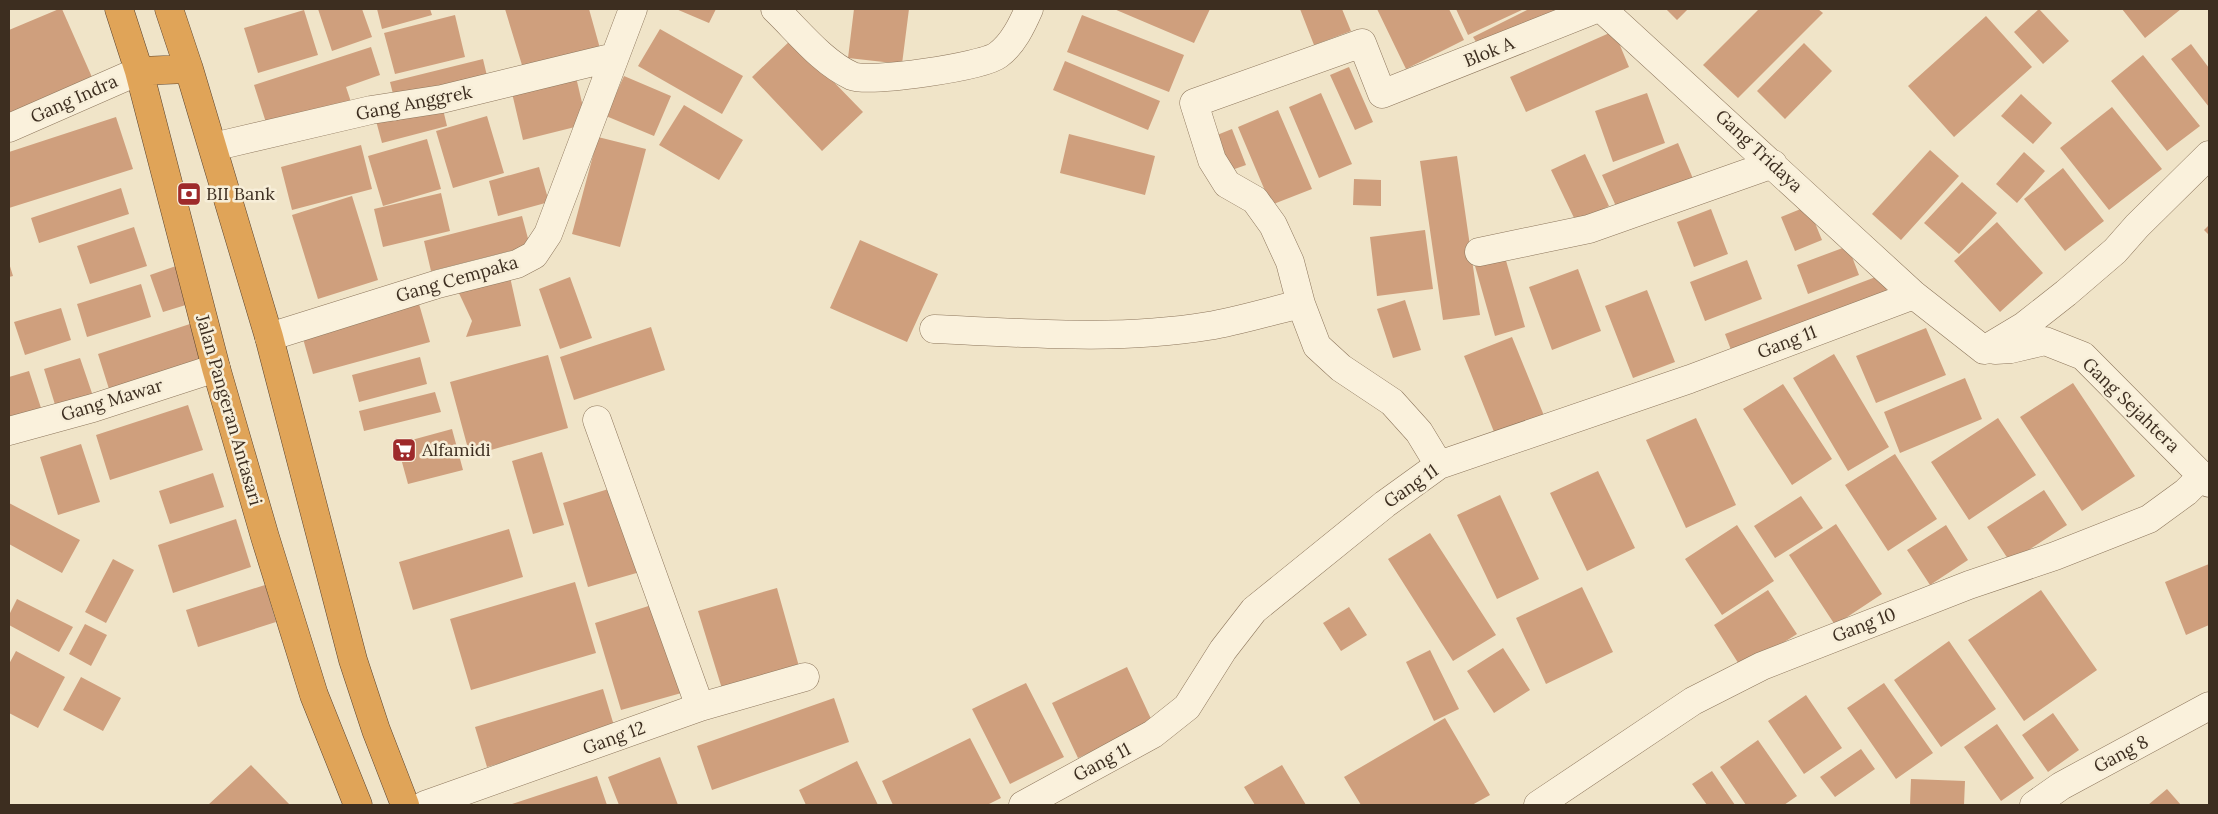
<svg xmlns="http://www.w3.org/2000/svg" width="2218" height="814" font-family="Lora,serif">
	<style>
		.building { fill: #cf9f7d }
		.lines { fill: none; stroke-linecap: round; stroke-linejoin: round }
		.minor-casing { stroke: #8d765c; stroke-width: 29 }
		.highway-casing { stroke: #5b4430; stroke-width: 29 }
		.minor { stroke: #faf1dc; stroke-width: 28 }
		.highway { stroke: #e0a458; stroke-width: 28 }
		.labels { text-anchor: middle; stroke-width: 5; stroke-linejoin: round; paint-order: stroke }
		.street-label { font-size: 18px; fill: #3d2e20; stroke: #f7eed8 }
		.poi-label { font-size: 18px; fill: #3d2e20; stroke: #f7eed8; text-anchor: start }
	</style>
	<rect width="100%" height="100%" fill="#f0e4c8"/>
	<path class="building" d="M 59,9 L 62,9 L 95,84 L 9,121 L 9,30 Z
		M 318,9 L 362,9 L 372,37 L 332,51 Z
		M 377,9 L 430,9 L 432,15 L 382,29 Z
		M 505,9 L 589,9 L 601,52 L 525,75 Z
		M 676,9 L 716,9 L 709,23 Z
		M 854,9 L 909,9 L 902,64 L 848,58 Z
		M 1114,9 L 1210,9 L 1194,43 Z
		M 1300,9 L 1342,9 L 1351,31 L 1314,45 Z
		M 1377,9 L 1449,9 L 1464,40 L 1406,69 Z
		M 1456,9 L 1524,9 L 1468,35 Z
		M 1529,9 L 1570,9 L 1482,51 L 1473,37 Z
		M 1666,9 L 1688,9 L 1677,20 Z
		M 1759,9 L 1818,9 L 1823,13 L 1738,98 L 1703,65 Z
		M 2039,9 L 2069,41 L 2043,64 L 2014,32 Z
		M 2122,9 L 2181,9 L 2145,38 Z
		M 304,10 L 318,55 L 258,73 L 244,28 Z
		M 455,15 L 465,57 L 395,74 L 384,33 Z
		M 1082,15 L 1184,55 L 1169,92 L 1067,52 Z
		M 1986,16 L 2032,67 L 1954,137 L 1908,86 Z
		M 660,29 L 743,76 L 722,114 L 638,66 Z
		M 1614,31 L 1629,67 L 1526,112 L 1510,77 Z
		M 792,39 L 863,112 L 822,151 L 752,77 Z
		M 1804,43 L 1832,71 L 1785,119 L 1757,91 Z
		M 2191,44 L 2209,68 L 2209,107 L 2171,59 Z
		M 371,47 L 380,75 L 346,87 L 352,105 L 269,132 L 254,85 Z
		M 2143,55 L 2200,126 L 2167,151 L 2111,81 Z
		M 483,59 L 487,76 L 394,98 L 390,82 Z
		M 1065,61 L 1160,101 L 1148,130 L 1053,90 Z
		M 1349,67 L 1373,122 L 1355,130 L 1330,75 Z
		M 624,76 L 671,96 L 654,136 L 606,116 Z
		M 576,77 L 587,124 L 523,140 L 512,93 Z
		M 1321,93 L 1352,164 L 1319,178 L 1289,107 Z
		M 1647,93 L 1665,143 L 1613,162 L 1595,111 Z
		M 2021,94 L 2052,123 L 2033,144 L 2001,116 Z
		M 441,101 L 447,126 L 382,143 L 375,117 Z
		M 684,105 L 743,140 L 719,180 L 659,145 Z
		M 2112,107 L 2162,169 L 2109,210 L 2060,148 Z
		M 1278,110 L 1312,189 L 1271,205 L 1238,127 Z
		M 487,116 L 504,173 L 453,188 L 436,131 Z
		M 116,117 L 133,169 L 9,208 L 9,152 Z
		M 1232,129 L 1246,165 L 1226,172 L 1212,137 Z
		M 1069,134 L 1155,156 L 1145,195 L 1060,173 Z
		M 598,137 L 646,149 L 620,247 L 572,234 Z
		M 427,139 L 441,189 L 383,206 L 368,156 Z
		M 1678,143 L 1694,181 L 1619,213 L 1602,175 Z
		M 361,145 L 372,189 L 292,210 L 281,167 Z
		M 1930,150 L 1959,176 L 1901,240 L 1872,214 Z
		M 2024,152 L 2045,171 L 2017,203 L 1996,184 Z
		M 1585,154 L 1609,206 L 1576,222 L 1551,170 Z
		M 1457,156 L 1480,315 L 1443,320 L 1420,161 Z
		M 539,167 L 549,202 L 498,216 L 489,181 Z
		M 2063,168 L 2104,221 L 2065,251 L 2024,199 Z
		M 1354,179 L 1381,180 L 1381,206 L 1353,205 Z
		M 1962,182 L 1997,213 L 1959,254 L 1924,223 Z
		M 121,188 L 129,214 L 39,243 L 31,218 Z
		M 441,193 L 450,231 L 383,247 L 374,209 Z
		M 352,196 L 378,280 L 318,299 L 292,215 Z
		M 1808,206 L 1822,240 L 1795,251 L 1781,217 Z
		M 1711,209 L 1728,254 L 1694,267 L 1677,222 Z
		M 522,216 L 530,246 L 431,271 L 424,241 Z
		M 1997,222 L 2043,273 L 2000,312 L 1954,261 Z
		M 2209,225 L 2209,235 L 2204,230 Z
		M 134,227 L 147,266 L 90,284 L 77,246 Z
		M 1425,230 L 1433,289 L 1377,296 L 1370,237 Z
		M 860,240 L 938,274 L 907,342 L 830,308 Z
		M 1848,246 L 1859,275 L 1808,294 L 1797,265 Z
		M 1505,257 L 1525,327 L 1495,336 L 1475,266 Z
		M 1747,260 L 1762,299 L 1705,321 L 1690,282 Z
		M 9,263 L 13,276 L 9,277 Z
		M 176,266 L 189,304 L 163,312 L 150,275 Z
		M 1578,269 L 1601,331 L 1552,350 L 1529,287 Z
		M 1881,275 L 1889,296 L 1733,355 L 1725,334 Z
		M 510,277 L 521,326 L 466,337 L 472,321 L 457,289 Z
		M 570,277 L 592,338 L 560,349 L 539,289 Z
		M 141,284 L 151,317 L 87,337 L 77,304 Z
		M 1647,290 L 1675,362 L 1633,378 L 1605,306 Z
		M 417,297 L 430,342 L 313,374 L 300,328 Z
		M 1405,300 L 1421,350 L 1393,358 L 1377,309 Z
		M 61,308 L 71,340 L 25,355 L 14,322 Z
		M 193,323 L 205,358 L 109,389 L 98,354 Z
		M 651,327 L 665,370 L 574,400 L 560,357 Z
		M 1926,328 L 1946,375 L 1876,403 L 1856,356 Z
		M 1512,337 L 1547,423 L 1498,442 L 1464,356 Z
		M 1834,354 L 1889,447 L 1848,471 L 1793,378 Z
		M 548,355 L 568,428 L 470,456 L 450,382 Z
		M 420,357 L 427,384 L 359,402 L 352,375 Z
		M 80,358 L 94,399 L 57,411 L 44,369 Z
		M 29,371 L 42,411 L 9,421 L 9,377 Z
		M 1965,378 L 1982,419 L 1900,453 L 1884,412 Z
		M 2073,383 L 2135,476 L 2082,511 L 2020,417 Z
		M 1783,384 L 1832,459 L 1792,485 L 1743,409 Z
		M 435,392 L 441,412 L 364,431 L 359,411 Z
		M 188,405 L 203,450 L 110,480 L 96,435 Z
		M 1696,418 L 1736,505 L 1686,528 L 1646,440 Z
		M 1998,418 L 2036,475 L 1969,520 L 1931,462 Z
		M 452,429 L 463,470 L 408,484 L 397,444 Z
		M 81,444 L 100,502 L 58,515 L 40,457 Z
		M 542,452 L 564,525 L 533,534 L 512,461 Z
		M 1895,454 L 1937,519 L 1888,551 L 1845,485 Z
		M 1598,471 L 1635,548 L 1587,571 L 1550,493 Z
		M 213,473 L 224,507 L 170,524 L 159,491 Z
		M 615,487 L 640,572 L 588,587 L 563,503 Z
		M 2044,490 L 2067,525 L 2010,562 L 1987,527 Z
		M 1500,495 L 1539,579 L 1497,599 L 1457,515 Z
		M 1801,496 L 1823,528 L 1775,558 L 1754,526 Z
		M 9,503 L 80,540 L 62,573 L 9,544 Z
		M 236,519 L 251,567 L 173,593 L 158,545 Z
		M 1836,524 L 1882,594 L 1835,625 L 1789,555 Z
		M 1737,525 L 1774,581 L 1722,615 L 1685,559 Z
		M 1946,525 L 1968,560 L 1930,585 L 1907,550 Z
		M 509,529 L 523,577 L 413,610 L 399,562 Z
		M 1430,533 L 1496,635 L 1453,661 L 1388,559 Z
		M 113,559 L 134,570 L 106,623 L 85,612 Z
		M 2209,564 L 2209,625 L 2186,635 L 2165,582 Z
		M 575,582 L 596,653 L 471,690 L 450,619 Z
		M 265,585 L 276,622 L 198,647 L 186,610 Z
		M 1582,587 L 1613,652 L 1546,684 L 1516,618 Z
		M 777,588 L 800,670 L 723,692 L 698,611 Z
		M 1768,590 L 1797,634 L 1742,669 L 1714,625 Z
		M 2041,590 L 2097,670 L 2024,721 L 1968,640 Z
		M 17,599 L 73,627 L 59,652 L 9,625 L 9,615 Z
		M 658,603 L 685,692 L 621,710 L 595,623 Z
		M 1349,607 L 1367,635 L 1341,651 L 1323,623 Z
		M 85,624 L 107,635 L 91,666 L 69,654 Z
		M 1949,641 L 1996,709 L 1941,747 L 1894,680 Z
		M 1503,648 L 1530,690 L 1494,713 L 1467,671 Z
		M 1430,650 L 1459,709 L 1434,721 L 1406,662 Z
		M 16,651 L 65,677 L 38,728 L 9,713 L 9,664 Z
		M 1127,667 L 1153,723 L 1078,758 L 1052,703 Z
		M 81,677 L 121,698 L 103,731 L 63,710 Z
		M 1026,683 L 1064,757 L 1010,784 L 972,709 Z
		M 1884,683 L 1933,753 L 1896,779 L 1847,708 Z
		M 603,689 L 615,729 L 487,767 L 475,727 Z
		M 1806,695 L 1842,748 L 1804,774 L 1768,721 Z
		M 834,698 L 849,742 L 712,790 L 697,746 Z
		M 2053,713 L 2079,750 L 2048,772 L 2022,735 Z
		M 1445,718 L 1490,795 L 1472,805 L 1361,805 L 1344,777 Z
		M 1997,724 L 2034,778 L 2001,801 L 1964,747 Z
		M 970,738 L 1001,798 L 987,805 L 893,805 L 882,781 Z
		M 1758,740 L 1797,796 L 1784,805 L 1746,805 L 1720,767 Z
		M 1861,749 L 1875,769 L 1835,797 L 1820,777 Z
		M 660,757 L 678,805 L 619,805 L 608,777 Z
		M 857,761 L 878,805 L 806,805 L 799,790 Z
		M 251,765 L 290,805 L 208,805 Z
		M 1282,765 L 1306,805 L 1255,805 L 1244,787 Z
		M 1712,771 L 1735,805 L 1707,805 L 1692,784 Z
		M 597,776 L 607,805 L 509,805 Z
		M 1911,779 L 1965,781 L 1964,805 L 1910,805 Z
		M 2167,789 L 2181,805 L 2148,805 Z"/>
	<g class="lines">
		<defs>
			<path id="minor" d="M 775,9 C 799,32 822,62 852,76 C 869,83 982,67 998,55 C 1013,44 1022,25 1029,9
				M 1602,9 L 1914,295 L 1984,350
				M 9,128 L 139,71
				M 213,147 L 371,110 L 442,99 L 614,57
				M 1479,252 L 1589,229 L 1773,164
				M 934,329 C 1025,333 1118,341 1208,326 C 1239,321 1270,311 1301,304
				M 269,337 L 438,284 L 517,264 L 534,255 L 548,234 L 633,9
				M 1984,350 L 2024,326 L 2066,293 L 2115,251 L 2137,226 L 2209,155
				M 1995,350 L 2011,349 L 2045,341 L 2083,356 L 2209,483
				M 597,420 L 700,707
				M 9,431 L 93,408 L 216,368
				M 1439,465 L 1419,432 L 1392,402 L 1341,368 L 1317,346 L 1301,304 L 1290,262 L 1273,225 L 1255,200 L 1227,184 L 1212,160 L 1194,103 L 1362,43 L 1382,94 L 1596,9
				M 425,805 L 700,707 L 805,677
				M 1023,805 L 1153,734 L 1187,707 L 1223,650 L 1254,610 L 1385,504 L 1439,465 L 1690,379 L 1914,295
				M 1538,805 L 1693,701 L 1762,666 L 1969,585 L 2055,556 L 2149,519 L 2186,492 L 2203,475
				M 2034,805 L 2061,786 L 2209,706"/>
			<path id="highway" d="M 119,9 L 139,71 L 216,368 L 265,537 L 314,695 L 358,805
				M 169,9 L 189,69 L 269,337 L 353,660 L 376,730 L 405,805
				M 139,71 L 189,69"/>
		</defs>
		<use href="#minor" class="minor-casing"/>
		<use href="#highway" class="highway-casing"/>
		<use href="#minor" class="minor"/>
		<use href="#highway" class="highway"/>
	</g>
	<defs>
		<symbol id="bank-square" viewBox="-11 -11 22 22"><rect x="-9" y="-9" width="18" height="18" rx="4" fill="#9e2a2b" stroke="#f7eed8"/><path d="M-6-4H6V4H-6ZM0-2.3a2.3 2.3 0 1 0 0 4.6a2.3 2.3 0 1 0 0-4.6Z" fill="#fff"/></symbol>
		<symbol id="supermarket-square" viewBox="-11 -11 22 22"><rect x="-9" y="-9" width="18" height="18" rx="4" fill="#9e2a2b" stroke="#f7eed8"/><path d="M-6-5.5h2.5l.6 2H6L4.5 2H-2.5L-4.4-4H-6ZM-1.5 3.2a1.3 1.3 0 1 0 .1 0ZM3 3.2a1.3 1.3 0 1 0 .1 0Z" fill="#fff"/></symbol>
	</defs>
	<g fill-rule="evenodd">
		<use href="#bank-square" x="175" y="180" width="28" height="28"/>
		<use href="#supermarket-square" x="390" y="436" width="28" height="28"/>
	</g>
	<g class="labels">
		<g class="street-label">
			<text transform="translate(1489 52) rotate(-22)" y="6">Blok A</text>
			<text transform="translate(74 99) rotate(-24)" y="6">Gang Indra</text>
			<text transform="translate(414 103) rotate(-11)" y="6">Gang Anggrek</text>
			<text transform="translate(1759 151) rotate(43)" y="6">Gang Tridaya</text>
			<text transform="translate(457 279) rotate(-16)" y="6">Gang Cempaka</text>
			<text transform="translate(1787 342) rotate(-21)" y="6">Gang 11</text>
			<text transform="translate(112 400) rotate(-17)" y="6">Gang Mawar</text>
			<text transform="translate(2131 405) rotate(44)" y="6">Gang Sejahtera</text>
			<text transform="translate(229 410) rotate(74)" y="6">Jalan Pangeran Antasari</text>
			<text transform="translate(1411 486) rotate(-35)" y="6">Gang 11</text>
			<text transform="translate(1864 625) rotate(-21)" y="6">Gang 10</text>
			<text transform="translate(614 738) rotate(-20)" y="6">Gang 12</text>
			<text transform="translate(2121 754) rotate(-28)" y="6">Gang 8</text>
			<text transform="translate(1102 762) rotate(-28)" y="6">Gang 11</text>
		</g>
		<g class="poi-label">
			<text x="206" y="200">BII Bank</text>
			<text x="422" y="456">Alfamidi</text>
		</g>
	</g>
	<rect width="2218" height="814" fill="none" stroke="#3d2e20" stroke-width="20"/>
</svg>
